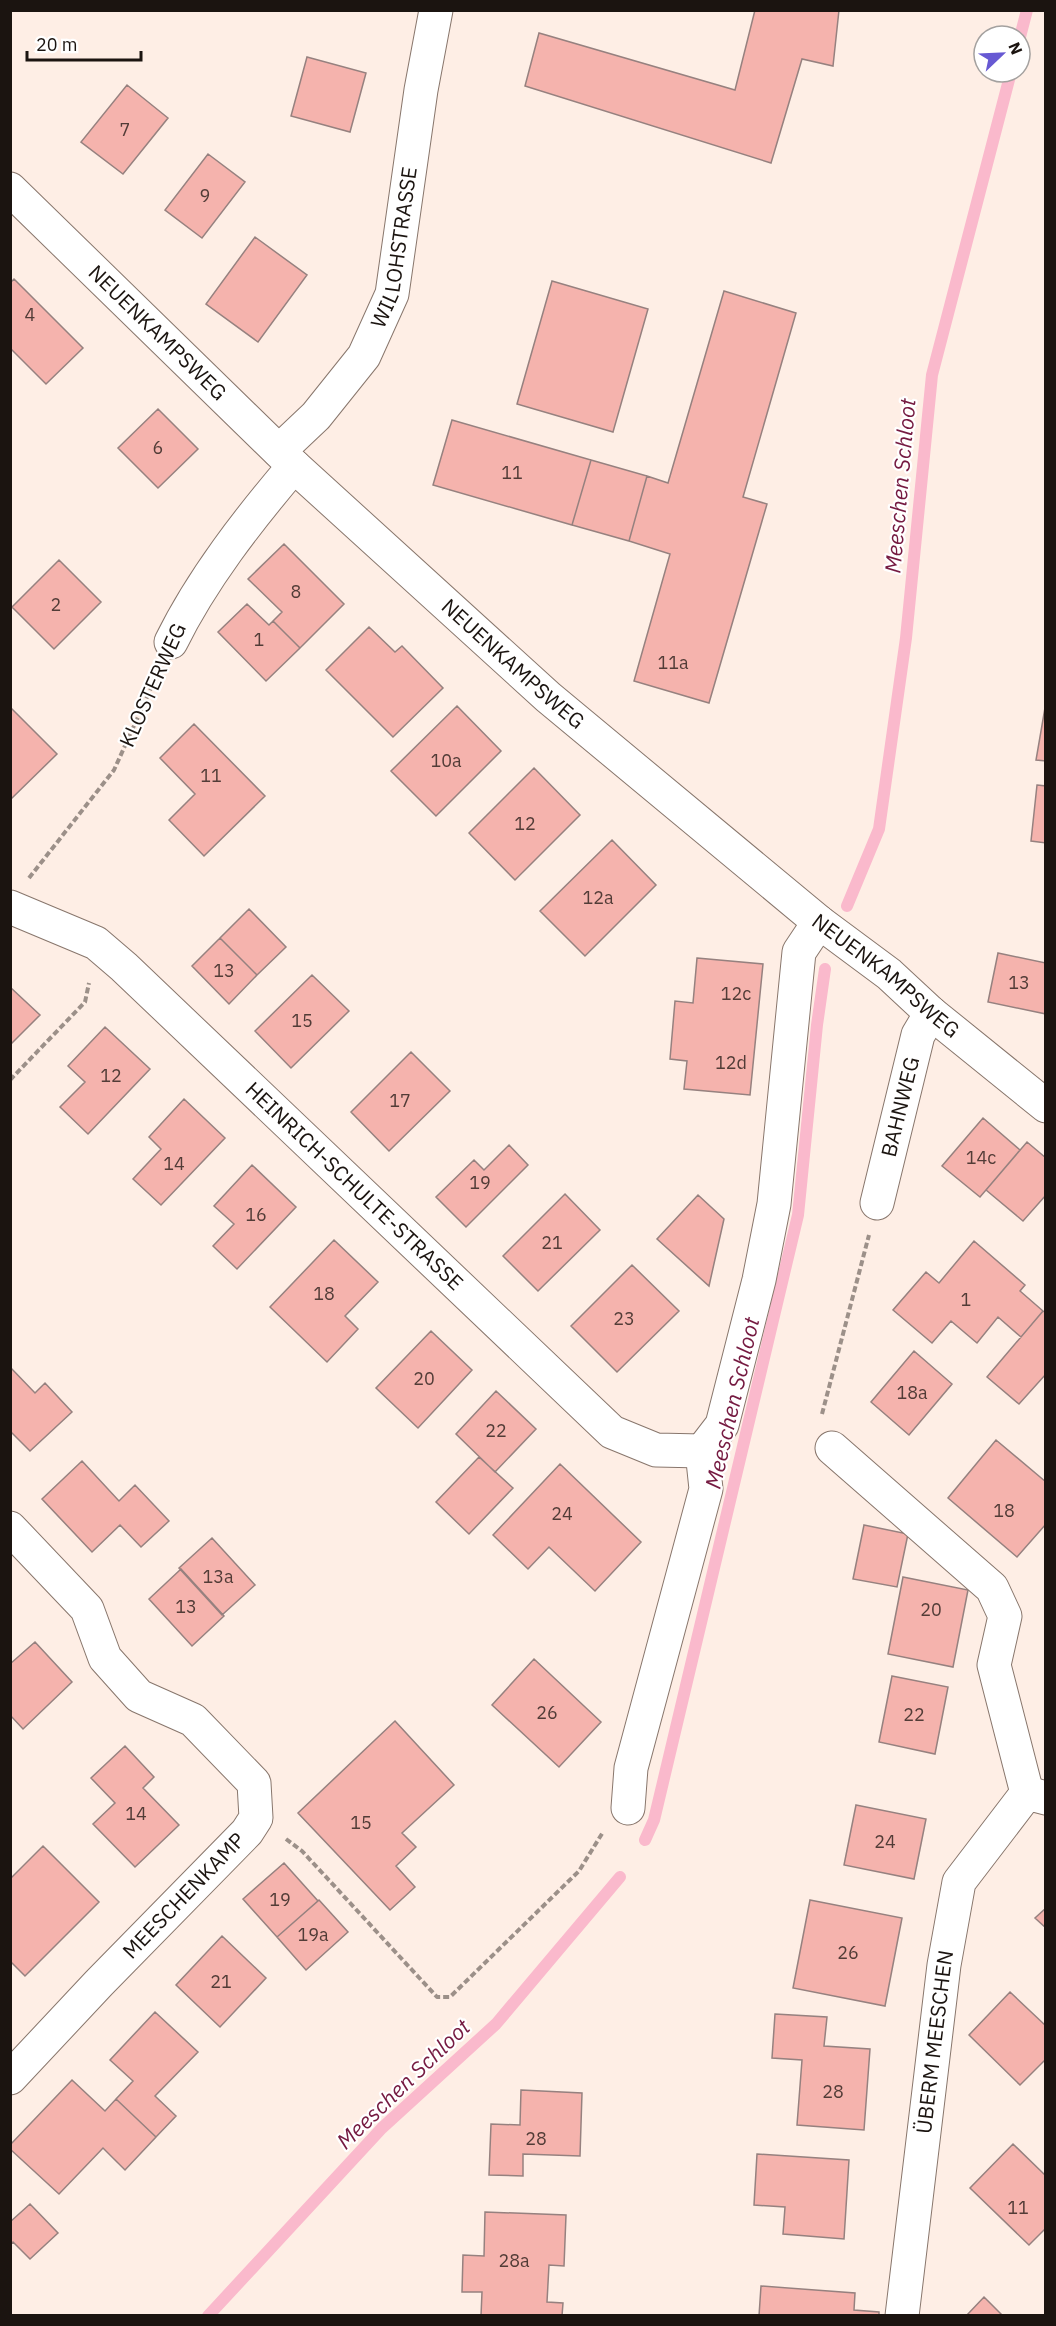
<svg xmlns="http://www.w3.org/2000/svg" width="1056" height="2326" font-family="'IBM Plex Sans',sans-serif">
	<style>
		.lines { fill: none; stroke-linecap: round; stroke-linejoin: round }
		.stream { stroke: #fab9cc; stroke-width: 12 }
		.building { fill: #f5b3ad; stroke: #96817f; stroke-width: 1.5 }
		.minor-casing { stroke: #88766c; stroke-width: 35 }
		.path { stroke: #9c9089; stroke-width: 4; stroke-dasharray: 6 3; stroke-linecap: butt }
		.minor { stroke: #fff; stroke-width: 33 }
		.labels { text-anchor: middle; stroke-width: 4.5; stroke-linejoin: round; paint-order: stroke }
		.number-label { font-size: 18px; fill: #523c37 }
		.street-label { font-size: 21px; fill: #1b1410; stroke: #fff }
		.water-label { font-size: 22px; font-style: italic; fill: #751a41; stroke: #fff }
	</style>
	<rect width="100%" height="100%" fill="#feeee5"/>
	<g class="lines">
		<path class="stream" d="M 1020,37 L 1027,10
			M 847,906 L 879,829 L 906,638 L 932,375 L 1011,72
			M 645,1840 L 654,1820 L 798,1215 L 817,1025 L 825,969
			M 208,2316 L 382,2128 L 496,2024 L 620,1877"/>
	</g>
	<path class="building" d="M 755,10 L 839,10 L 833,66 L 802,59 L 771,163 L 525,86 L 539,33 L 735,90 Z
		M 307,57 L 366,73 L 350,132 L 291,116 Z
		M 127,85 L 168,118 L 123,174 L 81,142 Z
		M 208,154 L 245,182 L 202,238 L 165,210 Z
		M 255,237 L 307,275 L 258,342 L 206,304 Z
		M 14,279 L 83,348 L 46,384 L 10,348 L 10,283 Z
		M 552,281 L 648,309 L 613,432 L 517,404 Z
		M 724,291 L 796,313 L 743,497 L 767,504 L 709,703 L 634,681 L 670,554 L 629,541 L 647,476 L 668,483 Z
		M 158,409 L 198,449 L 158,488 L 118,448 Z
		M 452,420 L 591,460 L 572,525 L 433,485 Z
		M 591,460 L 647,476 L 629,541 L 572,525 Z
		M 284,544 L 344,604 L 300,648 L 273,621 L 282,612 L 248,579 Z
		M 59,560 L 101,602 L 54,649 L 12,607 Z
		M 247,604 L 269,625 L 273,621 L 300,648 L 266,681 L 218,632 Z
		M 369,627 L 395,652 L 402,646 L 443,688 L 393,737 L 326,670 Z
		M 1046,702 L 1046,761 L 1036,760 Z
		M 457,706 L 501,751 L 436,816 L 391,771 Z
		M 10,707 L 57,754 L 10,800 Z
		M 194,724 L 265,796 L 204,856 L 169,820 L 195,794 L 160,758 Z
		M 534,768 L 580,815 L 515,880 L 469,833 Z
		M 1037,785 L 1046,786 L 1046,843 L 1031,841 Z
		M 612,840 L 656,885 L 585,956 L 540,911 Z
		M 249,909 L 286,947 L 257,975 L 220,938 Z
		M 220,938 L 257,975 L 229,1004 L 192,966 Z
		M 998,953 L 1046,963 L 1046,1014 L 988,1002 Z
		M 697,958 L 763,964 L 750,1095 L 684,1089 L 687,1061 L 670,1059 L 675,1001 L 693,1003 Z
		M 312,975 L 349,1011 L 291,1068 L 255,1031 Z
		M 10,987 L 40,1015 L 10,1045 Z
		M 105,1027 L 150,1069 L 88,1134 L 60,1107 L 85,1082 L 68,1066 Z
		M 411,1052 L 450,1091 L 389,1151 L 351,1112 Z
		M 184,1099 L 225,1138 L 161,1205 L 133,1179 L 161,1149 L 149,1137 Z
		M 983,1118 L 1020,1150 L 980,1197 L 942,1166 Z
		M 1027,1142 L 1046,1158 L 1046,1195 L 1023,1221 L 986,1190 Z
		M 509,1145 L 528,1165 L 466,1227 L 436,1197 L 474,1160 L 484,1170 Z
		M 252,1165 L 296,1207 L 237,1269 L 213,1246 L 234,1224 L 214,1206 Z
		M 565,1194 L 600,1230 L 538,1291 L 503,1256 Z
		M 698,1195 L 724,1219 L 709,1286 L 657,1239 Z
		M 334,1240 L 378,1282 L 345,1316 L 358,1329 L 327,1362 L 270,1307 Z
		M 974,1241 L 1025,1285 L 1020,1291 L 1043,1311 L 1021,1337 L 998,1317 L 977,1343 L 951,1321 L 932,1343 L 893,1310 L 926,1272 L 939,1283 Z
		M 632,1265 L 679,1311 L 617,1372 L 571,1326 Z
		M 1043,1311 L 1046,1313 L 1046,1374 L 1019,1404 L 987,1377 Z
		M 431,1331 L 472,1370 L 418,1428 L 376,1388 Z
		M 914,1351 L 952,1384 L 909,1435 L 871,1402 Z
		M 10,1367 L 35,1393 L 45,1383 L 72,1412 L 30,1451 L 10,1431 Z
		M 496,1391 L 536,1429 L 495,1472 L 456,1434 Z
		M 996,1440 L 1046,1482 L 1046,1524 L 1017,1557 L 948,1498 Z
		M 479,1457 L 513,1488 L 469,1534 L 436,1502 Z
		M 82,1461 L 119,1501 L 135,1485 L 169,1521 L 141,1547 L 120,1525 L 92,1552 L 42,1499 Z
		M 560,1464 L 641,1542 L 595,1591 L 549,1547 L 528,1569 L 493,1535 Z
		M 864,1525 L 908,1534 L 897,1587 L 853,1579 Z
		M 212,1538 L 255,1585 L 222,1615 L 179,1568 Z
		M 181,1569 L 224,1616 L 192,1646 L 149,1599 Z
		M 903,1577 L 968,1590 L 953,1667 L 888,1654 Z
		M 35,1642 L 72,1682 L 23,1729 L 10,1715 L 10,1664 Z
		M 534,1659 L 601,1722 L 559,1767 L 492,1705 Z
		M 892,1676 L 948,1687 L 935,1754 L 879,1742 Z
		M 395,1721 L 454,1785 L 402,1833 L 416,1847 L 396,1866 L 415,1887 L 390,1910 L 298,1813 Z
		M 125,1746 L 154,1777 L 143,1788 L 179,1825 L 135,1867 L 93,1824 L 115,1803 L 91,1778 Z
		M 856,1805 L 926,1819 L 914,1879 L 844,1865 Z
		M 43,1846 L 99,1902 L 25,1976 L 10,1961 L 10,1879 Z
		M 284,1863 L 318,1901 L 277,1937 L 243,1899 Z
		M 319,1900 L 348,1932 L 306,1970 L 277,1937 Z
		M 810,1900 L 902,1918 L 885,2006 L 793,1988 Z
		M 1046,1908 L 1046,1928 L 1035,1918 Z
		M 222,1936 L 266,1978 L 220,2027 L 176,1985 Z
		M 1010,1992 L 1046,2026 L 1046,2059 L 1020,2085 L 969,2035 Z
		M 155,2012 L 198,2052 L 155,2096 L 176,2116 L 156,2137 L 116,2099 L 133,2081 L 110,2060 Z
		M 775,2014 L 827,2017 L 824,2046 L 870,2049 L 864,2130 L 797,2125 L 802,2060 L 772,2058 Z
		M 72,2080 L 105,2111 L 116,2099 L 156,2137 L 125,2170 L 103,2148 L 59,2194 L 10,2149 L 10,2145 Z
		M 521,2090 L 582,2093 L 580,2156 L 523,2154 L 523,2176 L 489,2175 L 491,2124 L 520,2125 Z
		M 1013,2144 L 1046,2176 L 1046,2228 L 1029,2245 L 970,2188 Z
		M 757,2154 L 849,2160 L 844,2239 L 783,2234 L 785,2207 L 754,2205 Z
		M 30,2204 L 58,2233 L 30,2259 L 13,2242 L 10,2245 L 10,2222 Z
		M 485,2212 L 566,2215 L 564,2266 L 549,2265 L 547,2302 L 563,2303 L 562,2316 L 481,2316 L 482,2292 L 462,2292 L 463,2255 L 484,2256 Z
		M 761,2286 L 855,2293 L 854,2310 L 879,2312 L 879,2316 L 759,2316 Z
		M 984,2297 L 1003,2316 L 966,2316 Z"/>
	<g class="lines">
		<defs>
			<g id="minor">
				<path id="s1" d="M 10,189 L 294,466 L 548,697 L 819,922 L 889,974 L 931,1013 L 1046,1106"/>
				<path id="s2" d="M 279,451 L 316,416 L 364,356 L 392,294 L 421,90 L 436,10"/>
				<path d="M 171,642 C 202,579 248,520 294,466"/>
				<path id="s3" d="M 10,907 L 96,943 L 124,967 L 612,1432 L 656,1450 L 702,1451 L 722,1425 L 759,1280 L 774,1204 L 799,952 L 819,922"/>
				<path id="s4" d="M 877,1203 L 918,1035 L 931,1013"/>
				<path d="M 832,1448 L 992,1588 L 1005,1616 L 994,1665 L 1027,1793"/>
				<path d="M 10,1528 L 87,1609 L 105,1658 L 139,1696 L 193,1720 L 254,1783 L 256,1818 L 247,1832 L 99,1983 L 10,2078"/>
				<path d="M 628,1808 L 631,1768 L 706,1489 L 702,1451"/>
				<path id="s5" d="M 902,2316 L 944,1965 L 959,1882 L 1027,1793 L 1046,1798"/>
			</g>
		</defs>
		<use href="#minor" class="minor-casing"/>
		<path class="path" d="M 29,878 L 114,770 L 157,675
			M 10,1080 L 85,1002 L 89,983
			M 822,1414 L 869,1235
			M 286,1839 L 302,1851 L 437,1997 L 450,1997 L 579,1871 L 603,1832"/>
		<use href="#minor" class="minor"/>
	</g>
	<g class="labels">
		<g class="number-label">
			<text x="125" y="136">7</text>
			<text x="205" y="202">9</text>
			<text x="30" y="321">4</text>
			<text x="158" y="454">6</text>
			<text x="512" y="479">11</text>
			<text x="296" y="598">8</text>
			<text x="56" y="611">2</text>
			<text x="259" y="646">1</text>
			<text x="673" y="669">11a</text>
			<text x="446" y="767">10a</text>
			<text x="211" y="782">11</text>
			<text x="525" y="830">12</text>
			<text x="598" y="904">12a</text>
			<text x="224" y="977">13</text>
			<text x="1019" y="989">13</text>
			<text x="736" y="1000">12c</text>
			<text x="302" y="1027">15</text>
			<text x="731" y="1069">12d</text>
			<text x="111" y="1082">12</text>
			<text x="400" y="1107">17</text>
			<text x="981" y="1164">14c</text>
			<text x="174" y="1170">14</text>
			<text x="480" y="1189">19</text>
			<text x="256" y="1221">16</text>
			<text x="552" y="1249">21</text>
			<text x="324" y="1300">18</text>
			<text x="966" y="1306">1</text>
			<text x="624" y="1325">23</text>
			<text x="424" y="1385">20</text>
			<text x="912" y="1399">18a</text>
			<text x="496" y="1437">22</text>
			<text x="1004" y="1517">18</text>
			<text x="562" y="1520">24</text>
			<text x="218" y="1583">13a</text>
			<text x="186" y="1613">13</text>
			<text x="931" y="1616">20</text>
			<text x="547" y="1719">26</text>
			<text x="914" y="1721">22</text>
			<text x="136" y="1820">14</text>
			<text x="361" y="1829">15</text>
			<text x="885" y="1848">24</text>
			<text x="280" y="1906">19</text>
			<text x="313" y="1941">19a</text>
			<text x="848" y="1959">26</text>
			<text x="221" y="1988">21</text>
			<text x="833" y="2098">28</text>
			<text x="536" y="2145">28</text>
			<text x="1018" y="2214">11</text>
			<text x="514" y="2267">28a</text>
		</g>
		<g class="street-label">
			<text dy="7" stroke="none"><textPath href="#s2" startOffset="242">WILLOHSTRASSE</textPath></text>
			<text dy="7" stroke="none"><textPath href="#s1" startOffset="206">NEUENKAMPSWEG</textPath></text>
			<text dy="7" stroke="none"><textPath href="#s1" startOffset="692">NEUENKAMPSWEG</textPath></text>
			<text transform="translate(153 685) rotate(-66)" y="7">KLOSTERWEG</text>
			<text dy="7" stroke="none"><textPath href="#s1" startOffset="1178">NEUENKAMPSWEG</textPath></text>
			<text dy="7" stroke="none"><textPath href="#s4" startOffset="99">BAHNWEG</textPath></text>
			<text dy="7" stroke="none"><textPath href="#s3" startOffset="448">HEINRICH-SCHULTE-STRASSE</textPath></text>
			<text transform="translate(184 1896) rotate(-46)" y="7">MEESCHENKAMP</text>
			<text dy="7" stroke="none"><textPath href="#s5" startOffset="276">ÜBERM MEESCHEN</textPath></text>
		</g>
		<g class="water-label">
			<text transform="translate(900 486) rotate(-85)" y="8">Meeschen Schloot</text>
			<text transform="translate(732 1403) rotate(-77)" y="8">Meeschen Schloot</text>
			<text transform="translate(403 2084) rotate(-44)" y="8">Meeschen Schloot</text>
		</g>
	</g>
	<rect width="1056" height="2326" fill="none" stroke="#1b1410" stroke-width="24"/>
	<g transform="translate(1002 54) rotate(67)"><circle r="28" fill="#ffffff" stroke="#a4a19f" stroke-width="1.5"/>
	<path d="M0-4.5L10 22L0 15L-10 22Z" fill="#6759d3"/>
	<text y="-9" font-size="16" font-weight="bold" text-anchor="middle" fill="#1b1410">N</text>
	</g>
	<path d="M27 51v9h114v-9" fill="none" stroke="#1b1410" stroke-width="3"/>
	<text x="36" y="51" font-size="18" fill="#1b1410" stroke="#ffffff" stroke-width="4.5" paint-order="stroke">20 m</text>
</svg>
